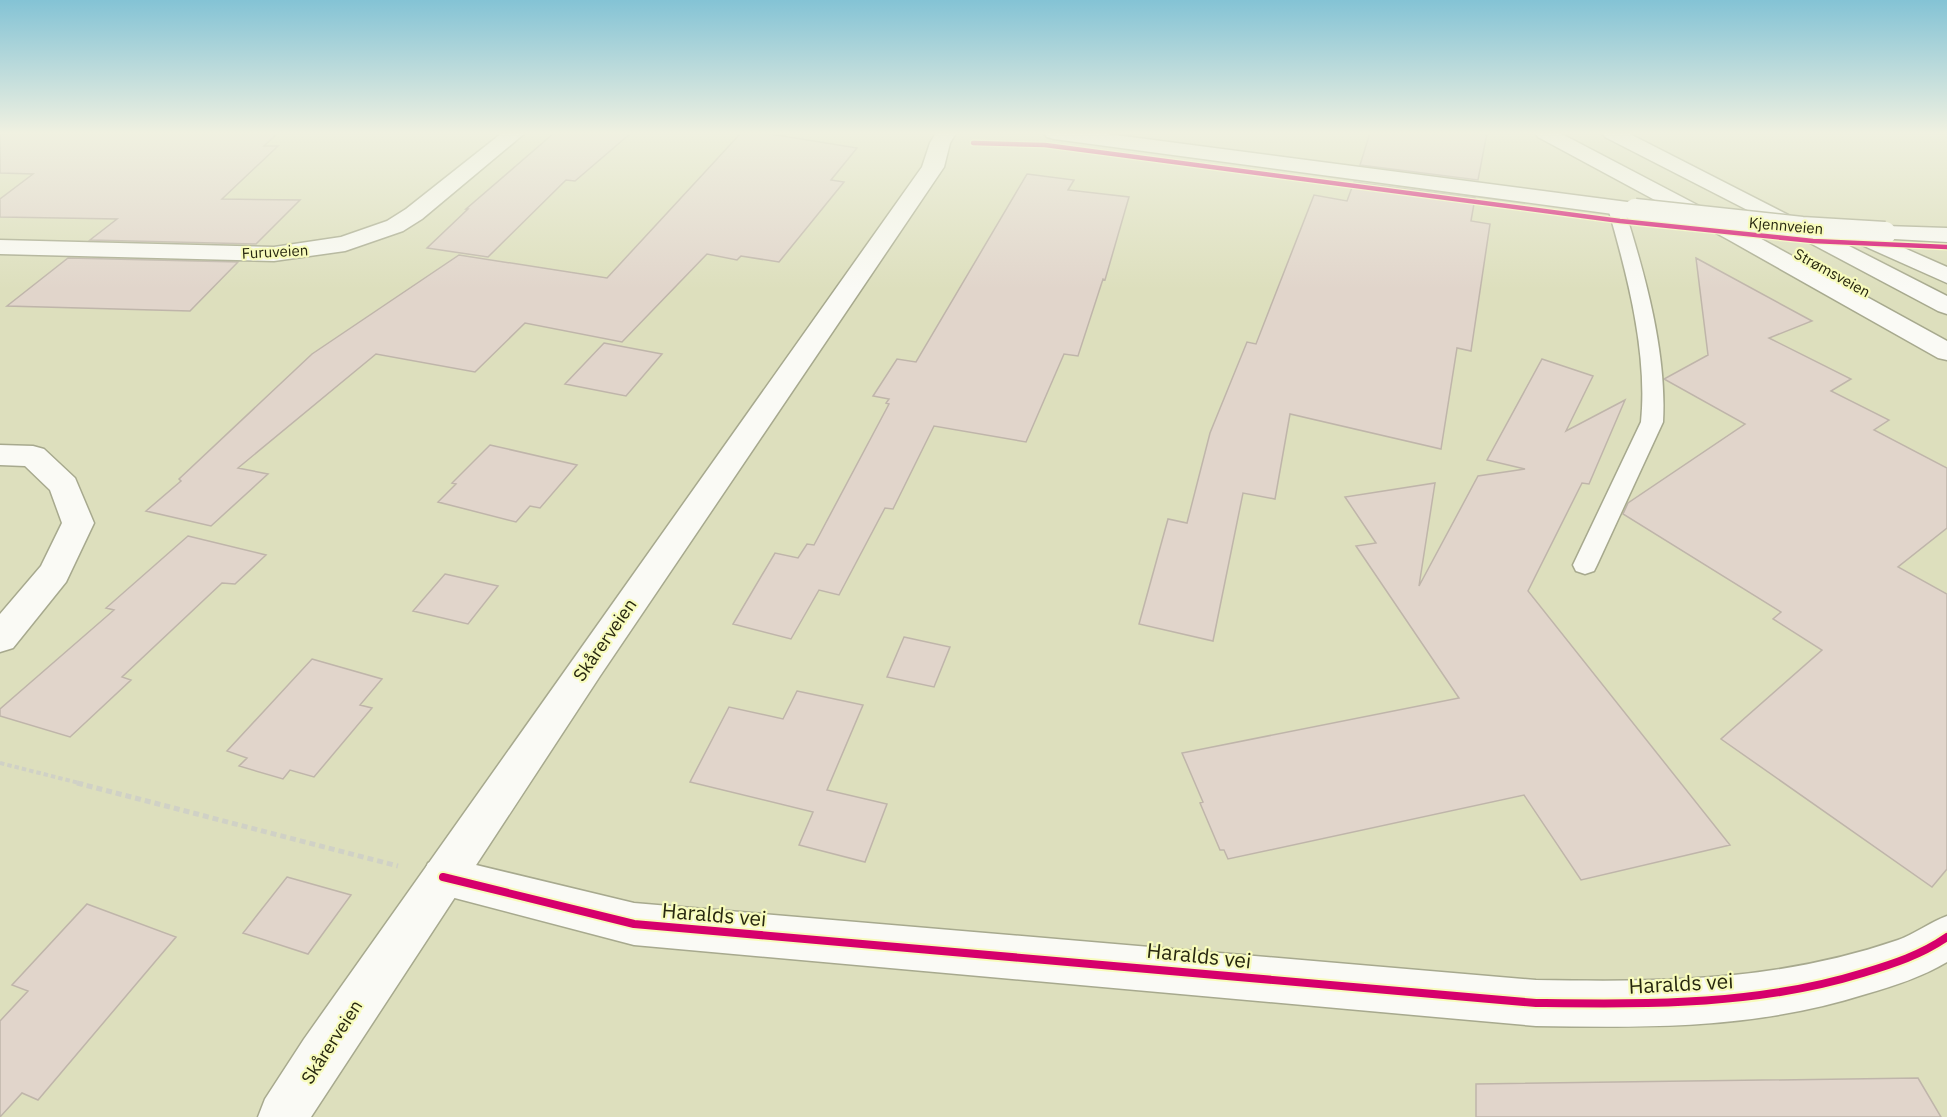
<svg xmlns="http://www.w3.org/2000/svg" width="1947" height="1117" font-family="'IBM Plex Sans',sans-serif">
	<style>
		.building { fill: #e1d5cb; stroke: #bfb5aa; stroke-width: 1.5 }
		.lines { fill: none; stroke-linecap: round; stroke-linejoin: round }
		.service-casing { stroke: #a7a98e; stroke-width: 3 }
		.minor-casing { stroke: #a7a98e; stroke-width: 3 }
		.tertiary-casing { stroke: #a7a98e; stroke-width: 3 }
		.motorway-casing { stroke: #a7a98e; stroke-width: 3 }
		.path-far1 { stroke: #d0d1c6; stroke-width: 4; stroke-dasharray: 4.5 3; stroke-linecap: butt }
		.path { stroke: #d0d1c6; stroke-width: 5; stroke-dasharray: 6 4; stroke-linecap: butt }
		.service { fill: #fafaf5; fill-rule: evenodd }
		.minor { fill: #fafaf5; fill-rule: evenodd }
		.tertiary { fill: #fafaf5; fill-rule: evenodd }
		.motorway { fill: #fafaf5; fill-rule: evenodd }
		.tertiary-bridge-casing { stroke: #a7a98e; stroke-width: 25; stroke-linecap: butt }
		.tertiary-bridge { stroke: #fafaf5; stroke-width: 22 }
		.cycleway-far1-casing { stroke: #f7fbbc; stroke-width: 7 }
		.cycleway-casing { stroke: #f7fbbc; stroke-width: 12 }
		.cycleway-far1 { stroke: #d6006c; stroke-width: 4.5 }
		.cycleway { stroke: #d6006c; stroke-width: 8 }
		.labels { text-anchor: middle; stroke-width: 4.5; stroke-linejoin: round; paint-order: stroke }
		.far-street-label { font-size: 15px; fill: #27270f; stroke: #f7fbbc }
		.street-label { font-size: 18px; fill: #27270f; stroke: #f7fbbc }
		.near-street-label { font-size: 21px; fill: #27270f; stroke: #f7fbbc }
	</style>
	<rect width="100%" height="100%" fill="#dddfbd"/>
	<path class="building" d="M 0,133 L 278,133 L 264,146 L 278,146 L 222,199 L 300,200 L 256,244 L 90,240 L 117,219 L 0,217 L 0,199 L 33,174 L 0,173 Z
		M 554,133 L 631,133 L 575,181 L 566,180 L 488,257 L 427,248 L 468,209 L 466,209 Z
		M 741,133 L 764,133 L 857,148 L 831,180 L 844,182 L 779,262 L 741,256 L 737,260 L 707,254 L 622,342 L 525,323 L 475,372 L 376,354 L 238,468 L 268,474 L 211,526 L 146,511 L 181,481 L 179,479 L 312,354 L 459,255 L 607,278 Z
		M 1370,133 L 1487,133 L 1478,180 L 1360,165 Z
		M 1027,174 L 1074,180 L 1068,190 L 1129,197 L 1105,280 L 1103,279 L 1078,356 L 1064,354 L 1026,442 L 934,426 L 893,509 L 885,508 L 839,595 L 819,590 L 791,639 L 733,624 L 775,553 L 798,558 L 807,544 L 814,545 L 889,404 L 886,403 L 889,399 L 873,396 L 897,359 L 916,362 Z
		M 1354,182 L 1475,198 L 1471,221 L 1490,224 L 1471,351 L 1457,348 L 1441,449 L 1290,414 L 1275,499 L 1243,493 L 1213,641 L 1139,624 L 1168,519 L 1187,523 L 1210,433 L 1247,342 L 1256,344 L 1314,195 L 1347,201 Z
		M 68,258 L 238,262 L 190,311 L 7,306 Z
		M 1696,258 L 1812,321 L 1769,338 L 1851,379 L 1831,391 L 1889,420 L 1874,430 L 1947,468 L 1947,528 L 1898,567 L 1947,594 L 1947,869 L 1932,887 L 1721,739 L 1822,650 L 1773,619 L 1781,612 L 1623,514 L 1628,503 L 1745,424 L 1664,379 L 1708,355 Z
		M 604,343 L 662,354 L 626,396 L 565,384 Z
		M 1542,359 L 1593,376 L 1566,431 L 1625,400 L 1589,484 L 1582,483 L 1528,591 L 1730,845 L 1581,880 L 1524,795 L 1228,859 L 1224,850 L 1220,850 L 1200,803 L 1203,802 L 1182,753 L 1459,698 L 1356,546 L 1376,543 L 1345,497 L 1435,483 L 1419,586 L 1478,476 L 1525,469 L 1487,460 Z
		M 490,445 L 577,465 L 540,508 L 530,506 L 516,522 L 438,502 L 456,484 L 452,483 Z
		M 188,536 L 266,555 L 235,584 L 222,583 L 122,677 L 131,680 L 70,737 L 0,716 L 0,709 L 114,610 L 106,608 Z
		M 445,574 L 498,586 L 468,624 L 413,611 Z
		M 904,637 L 950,647 L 934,687 L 887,677 Z
		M 312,659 L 382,679 L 360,705 L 372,708 L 314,777 L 290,770 L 283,779 L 239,766 L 247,758 L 227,751 Z
		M 797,691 L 863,705 L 827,790 L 887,804 L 865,862 L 799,845 L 813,812 L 690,782 L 729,707 L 783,719 Z
		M 287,877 L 351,895 L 308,954 L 243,933 Z
		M 87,904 L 176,937 L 38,1100 L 22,1093 L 0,1117 L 0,1021 L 28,991 L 12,985 Z
		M 1918,1078 L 1941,1117 L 1476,1117 L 1476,1084 Z"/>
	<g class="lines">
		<defs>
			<path id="service" d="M 1616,203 L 1624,208 C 1645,274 1667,353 1663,422 L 1597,565 L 1594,571 L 1585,574 L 1576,571 L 1573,565 L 1641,422 C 1648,353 1627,274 1608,208 Z"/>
			<path id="minor" d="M 502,133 L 525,133 L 422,219 L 403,231 L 345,251 L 274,261 L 0,254 L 0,240 L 274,247 L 341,237 L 387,221 L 406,209 Z
				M 0,445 L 33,446 L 44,449 L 75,478 L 94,523 L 66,582 L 13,648 L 0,652 L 0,614 L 41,566 L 62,523 L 50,490 L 25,466 L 0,465 Z
				M 443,857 L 634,903 L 1536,980 C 1663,982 1775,982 1898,940 C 1915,934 1930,922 1947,916 L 1947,962 C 1922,977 1894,986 1866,994 C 1756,1029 1650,1028 1536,1026 L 634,945 L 428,891 L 422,877 L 428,863 Z"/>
			<path id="tertiary" d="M 936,133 L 956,133 L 950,143 L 944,167 L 600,676 L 311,1117 L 258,1117 L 265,1099 L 304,1039 L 922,167 L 930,143 Z
				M 1044,133 L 1100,133 L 1635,203 L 1643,205 L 1646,210 L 1643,215 L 1635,217 L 1054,139 L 1047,137 Z
				M 1885,226 L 1947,228 L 1947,242 L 1877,238 L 1873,233 L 1877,228 Z"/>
			<path id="motorway" d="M 1535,133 L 1560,133 L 1745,230 L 1947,341 L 1947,360 L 1938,358 L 1729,240 L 1538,137 Z
				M 1602,133 L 1628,133 L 1947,296 L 1947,314 L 1938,311 L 1765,219 L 1605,137 Z
				M 1843,221 L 1947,267 L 1947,283 L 1835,233 L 1831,228 L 1835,223 Z"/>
		</defs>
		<use href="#service" class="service-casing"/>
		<use href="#minor" class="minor-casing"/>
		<use href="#tertiary" class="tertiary-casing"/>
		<use href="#motorway" class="motorway-casing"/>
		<path class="path-far1" d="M 0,763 L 83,784"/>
		<path class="path" d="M 77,783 L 398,866"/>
		<use href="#service" class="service"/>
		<use href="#minor" class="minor"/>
		<use href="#tertiary" class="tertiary"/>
		<use href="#motorway" class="motorway"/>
		<defs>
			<path id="tertiary-bridge" d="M 1635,210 L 1802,228 L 1885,233"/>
		</defs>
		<use href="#tertiary-bridge" class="tertiary-bridge-casing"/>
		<use href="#tertiary-bridge" class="tertiary-bridge"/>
		<defs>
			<path id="cycleway-far1" d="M 973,143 L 1045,145 L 1620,221 L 1813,241 L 1947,247"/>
			<path id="cycleway" d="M 443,877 L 634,924 L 1536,1003 C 1647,1004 1756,1006 1863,973 C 1893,964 1921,955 1947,937"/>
		</defs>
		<use href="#cycleway-far1" class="cycleway-far1-casing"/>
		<use href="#cycleway" class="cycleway-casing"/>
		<use href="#cycleway-far1" class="cycleway-far1"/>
		<use href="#cycleway" class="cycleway"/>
	</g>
	<linearGradient id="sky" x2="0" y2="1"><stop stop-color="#84c3d5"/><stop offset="0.46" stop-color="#f0f1e1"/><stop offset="1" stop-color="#f0f1e1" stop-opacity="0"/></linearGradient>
	<rect width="1947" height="289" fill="url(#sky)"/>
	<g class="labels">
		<g class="far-street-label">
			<text transform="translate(1786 226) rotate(5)" y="5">Kjennveien</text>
			<text transform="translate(275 252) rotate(-3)" y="5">Furuveien</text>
			<text transform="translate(1832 273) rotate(29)" y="5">Strømsveien</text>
		</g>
		<g class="street-label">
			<text transform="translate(605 640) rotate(-55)" y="6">Skårerveien</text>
			<text transform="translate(332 1042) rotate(-57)" y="6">Skårerveien</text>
		</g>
		<g class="near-street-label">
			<text transform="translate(714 915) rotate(5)" y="7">Haralds vei</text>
			<text transform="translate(1199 956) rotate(6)" y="7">Haralds vei</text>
			<text transform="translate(1681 984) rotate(-3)" y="7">Haralds vei</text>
		</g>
	</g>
</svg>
